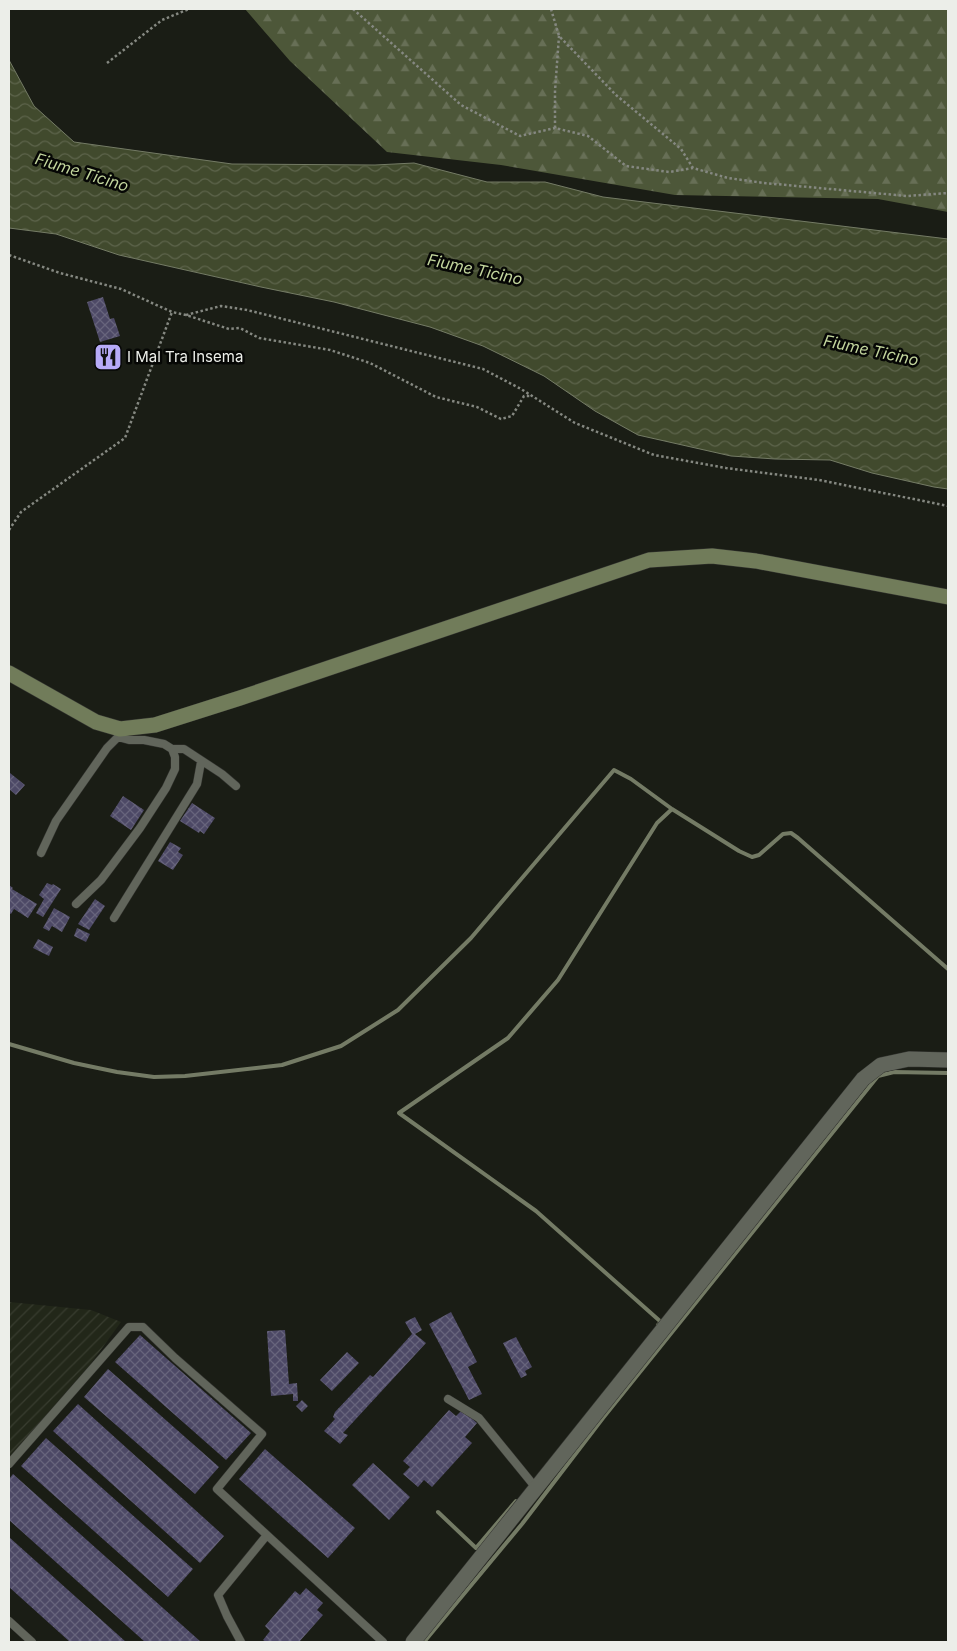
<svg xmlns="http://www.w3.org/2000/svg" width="957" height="1651" font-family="Inter,sans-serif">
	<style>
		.industrial { fill: url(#industrial-furrows) }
		.forest { fill: url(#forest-firs) }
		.water { fill: url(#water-waves); stroke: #747b65 }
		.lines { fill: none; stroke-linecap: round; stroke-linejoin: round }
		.stream { stroke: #747b65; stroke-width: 4 }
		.building { fill: url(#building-cross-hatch) }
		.lane-casing { stroke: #343531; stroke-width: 9 }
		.street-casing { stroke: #343531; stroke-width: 16 }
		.secondary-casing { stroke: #343531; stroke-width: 16 }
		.path { stroke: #858881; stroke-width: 2.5; stroke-dasharray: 2.5 2.5; stroke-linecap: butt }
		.lane { stroke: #61655b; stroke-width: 8 }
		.street { stroke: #61655b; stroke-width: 15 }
		.secondary { stroke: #717c5a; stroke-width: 15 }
		.labels { text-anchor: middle; stroke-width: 5; stroke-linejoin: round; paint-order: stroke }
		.poi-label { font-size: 15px; fill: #eceee9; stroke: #060705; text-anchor: start }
		.water-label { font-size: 16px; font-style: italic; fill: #c2d59d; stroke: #060705 }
	</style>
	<defs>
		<pattern id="industrial-furrows" width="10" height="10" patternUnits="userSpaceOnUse" patternTransform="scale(1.25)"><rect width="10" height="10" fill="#222719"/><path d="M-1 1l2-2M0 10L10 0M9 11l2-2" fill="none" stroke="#383c2f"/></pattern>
		<pattern id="forest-firs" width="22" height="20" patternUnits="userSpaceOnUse" patternTransform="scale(1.25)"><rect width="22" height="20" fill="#4d5739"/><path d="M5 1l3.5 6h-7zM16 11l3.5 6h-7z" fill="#676f56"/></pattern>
		<pattern id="water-waves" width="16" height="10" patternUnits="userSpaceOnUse" patternTransform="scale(1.25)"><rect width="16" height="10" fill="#414a2d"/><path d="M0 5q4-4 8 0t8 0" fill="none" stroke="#5d644b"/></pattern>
		<pattern id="building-cross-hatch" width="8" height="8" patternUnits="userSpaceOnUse" patternTransform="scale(1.25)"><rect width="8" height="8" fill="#4d4966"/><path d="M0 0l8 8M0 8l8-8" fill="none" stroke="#67647c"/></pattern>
	</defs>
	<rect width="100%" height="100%" fill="#1a1d15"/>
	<path class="industrial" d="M 9,1302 L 91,1310 L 121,1322 L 42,1431 L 9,1466 Z"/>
	<path class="forest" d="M 245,9 L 948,9 L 948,212 L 878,199 L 675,195 L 501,165 L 387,152 L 290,61 Z"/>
	<path class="water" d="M 9,60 L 34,106 L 74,142 L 232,164 L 375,165 L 414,163 L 487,182 L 545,182 L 603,197 L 948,239 L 948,489 L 934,487 L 872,473 L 830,460 L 775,459 L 731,456 L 638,435 L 595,411 L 544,376 L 483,346 L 430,327 L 334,302 L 261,287 L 119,255 L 56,234 L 9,228 Z"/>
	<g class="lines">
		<path class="stream" d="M 9,1044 L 74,1063 L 117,1072 L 154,1077 L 185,1076 L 282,1065 L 341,1046 L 398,1010 L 471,938 L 614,770 L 631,779 L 672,809 L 739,851 L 752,857 L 759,855 L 783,834 L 791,833 L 798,838 L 948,969
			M 658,1325 L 661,1322 L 536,1211 L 399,1113 L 508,1038 L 558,980 L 657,823 L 672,809
			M 438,1512 L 476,1548 L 516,1501
			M 424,1642 L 522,1524 L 603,1418 L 878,1076 L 894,1072 L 948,1073"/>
	</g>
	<path class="building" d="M 103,297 L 110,319 L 114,318 L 120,336 L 100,342 L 87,302 Z
		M 10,773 L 25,785 L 16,795 L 9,789 Z
		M 123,796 L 144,810 L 131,830 L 110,816 Z
		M 192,803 L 215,818 L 204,834 L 200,831 L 199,833 L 180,821 Z
		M 170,842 L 181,848 L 178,852 L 183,855 L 173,870 L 158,861 Z
		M 47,883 L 52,885 L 53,884 L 61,889 L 43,917 L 36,913 L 44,899 L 39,895 Z
		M 9,885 L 13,888 L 12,889 L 37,904 L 28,918 L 14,909 L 11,914 L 9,913 Z
		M 95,899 L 105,906 L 89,930 L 78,924 Z
		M 54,908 L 70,917 L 62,932 L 52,926 L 49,931 L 43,928 Z
		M 77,928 L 90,934 L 86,942 L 74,936 Z
		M 38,939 L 53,947 L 49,956 L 33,948 Z
		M 451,1312 L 477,1362 L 468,1367 L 482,1394 L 469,1400 L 429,1324 Z
		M 415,1317 L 422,1330 L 415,1334 L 426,1343 L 343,1433 L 348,1435 L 340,1444 L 324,1431 L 335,1419 L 333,1417 L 335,1412 L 370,1375 L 373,1377 L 412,1334 L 405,1322 Z
		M 285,1330 L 289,1384 L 297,1383 L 298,1401 L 293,1401 L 293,1394 L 271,1396 L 267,1331 Z
		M 140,1335 L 251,1433 L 226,1460 L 115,1362 Z
		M 516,1337 L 532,1367 L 525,1371 L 527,1375 L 521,1378 L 503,1343 Z
		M 347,1352 L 359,1363 L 332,1391 L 320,1380 Z
		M 108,1369 L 219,1467 L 195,1494 L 84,1397 Z
		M 302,1400 L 308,1406 L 302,1412 L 296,1406 Z
		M 78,1404 L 224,1536 L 200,1563 L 53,1431 Z
		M 449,1410 L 456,1416 L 462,1410 L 477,1423 L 465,1437 L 472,1443 L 432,1487 L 424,1480 L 418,1487 L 403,1474 L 410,1467 L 403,1461 Z
		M 46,1438 L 193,1569 L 168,1597 L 21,1466 Z
		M 265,1449 L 355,1528 L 328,1558 L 239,1479 Z
		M 373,1463 L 410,1497 L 389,1520 L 352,1485 Z
		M 13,1474 L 201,1642 L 145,1642 L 9,1520 L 9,1479 Z
		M 9,1537 L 126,1642 L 70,1642 L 9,1587 Z
		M 306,1588 L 323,1603 L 317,1610 L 323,1615 L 299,1642 L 266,1642 L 263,1640 L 270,1631 L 265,1626 L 295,1591 L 300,1595 Z"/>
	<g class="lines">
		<defs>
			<path id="lane" d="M 172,749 L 184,749 L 222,774 L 236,786
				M 41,853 L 56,821 L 107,748 L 118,737
				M 76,904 L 101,880 L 140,828 L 166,788 L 175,769 L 175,757 L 172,749 L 164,744 L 144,740 L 129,740 L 118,737 L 120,729
				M 114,918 L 197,784 L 201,762
				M 448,1399 L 479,1418 L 536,1488
				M 9,1464 L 129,1327 L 143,1327 L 175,1358 L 262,1434 L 217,1489 L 383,1642
				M 9,1621 L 32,1642
				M 241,1642 L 227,1616 L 218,1595 L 267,1535"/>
			<path id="street" d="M 413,1642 L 863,1079 L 881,1065 L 909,1059 L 948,1060"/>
			<path id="secondary" d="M 9,673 L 96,722 L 120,729 L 155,725 L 240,698 L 649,560 L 712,556 L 756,561 L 948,597"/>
		</defs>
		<use href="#lane" class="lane-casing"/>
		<use href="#street" class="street-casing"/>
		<use href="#secondary" class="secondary-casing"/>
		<path class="path" d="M 353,9 L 461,105 L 520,136 L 555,128 L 588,136 L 626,166 L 669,172 L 693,168 L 728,178 L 764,183 L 907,196 L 948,193
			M 551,9 L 559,36 L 616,95 L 681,149 L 693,168
			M 107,63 L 162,20 L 189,9
			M 555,128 L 555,91 L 559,36
			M 9,255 L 60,273 L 121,289 L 172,312 L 186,315 L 229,329 L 240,328 L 259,338 L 330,350 L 370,363 L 436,397 L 477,407 L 501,419 L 512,416 L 524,396 L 530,396
			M 186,315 L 221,306 L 247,310 L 483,369 L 521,389 L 575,423 L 654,455 L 726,468 L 819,480 L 948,506
			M 9,530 L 21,512 L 125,438 L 172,312"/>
		<use href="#lane" class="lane"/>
		<use href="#street" class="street"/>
		<use href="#secondary" class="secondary"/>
	</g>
	<defs>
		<symbol id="restaurant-square" viewBox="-11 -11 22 22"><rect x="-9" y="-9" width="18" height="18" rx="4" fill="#b7abf8" stroke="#060705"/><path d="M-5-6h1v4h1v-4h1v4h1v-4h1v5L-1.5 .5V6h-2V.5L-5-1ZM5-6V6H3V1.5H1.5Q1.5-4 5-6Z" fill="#111"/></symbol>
	</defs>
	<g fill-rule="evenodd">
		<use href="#restaurant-square" x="92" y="341" width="32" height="32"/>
	</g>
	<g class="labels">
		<g class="poi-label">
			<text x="127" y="362">I Mal Tra Insema</text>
		</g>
		<g class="water-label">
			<text transform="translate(82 172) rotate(17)" y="6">Fiume Ticino</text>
			<text transform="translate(475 269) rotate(12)" y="6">Fiume Ticino</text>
			<text transform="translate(871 350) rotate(12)" y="6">Fiume Ticino</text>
		</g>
	</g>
	<rect width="957" height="1651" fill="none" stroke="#eceee9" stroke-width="20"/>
</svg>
